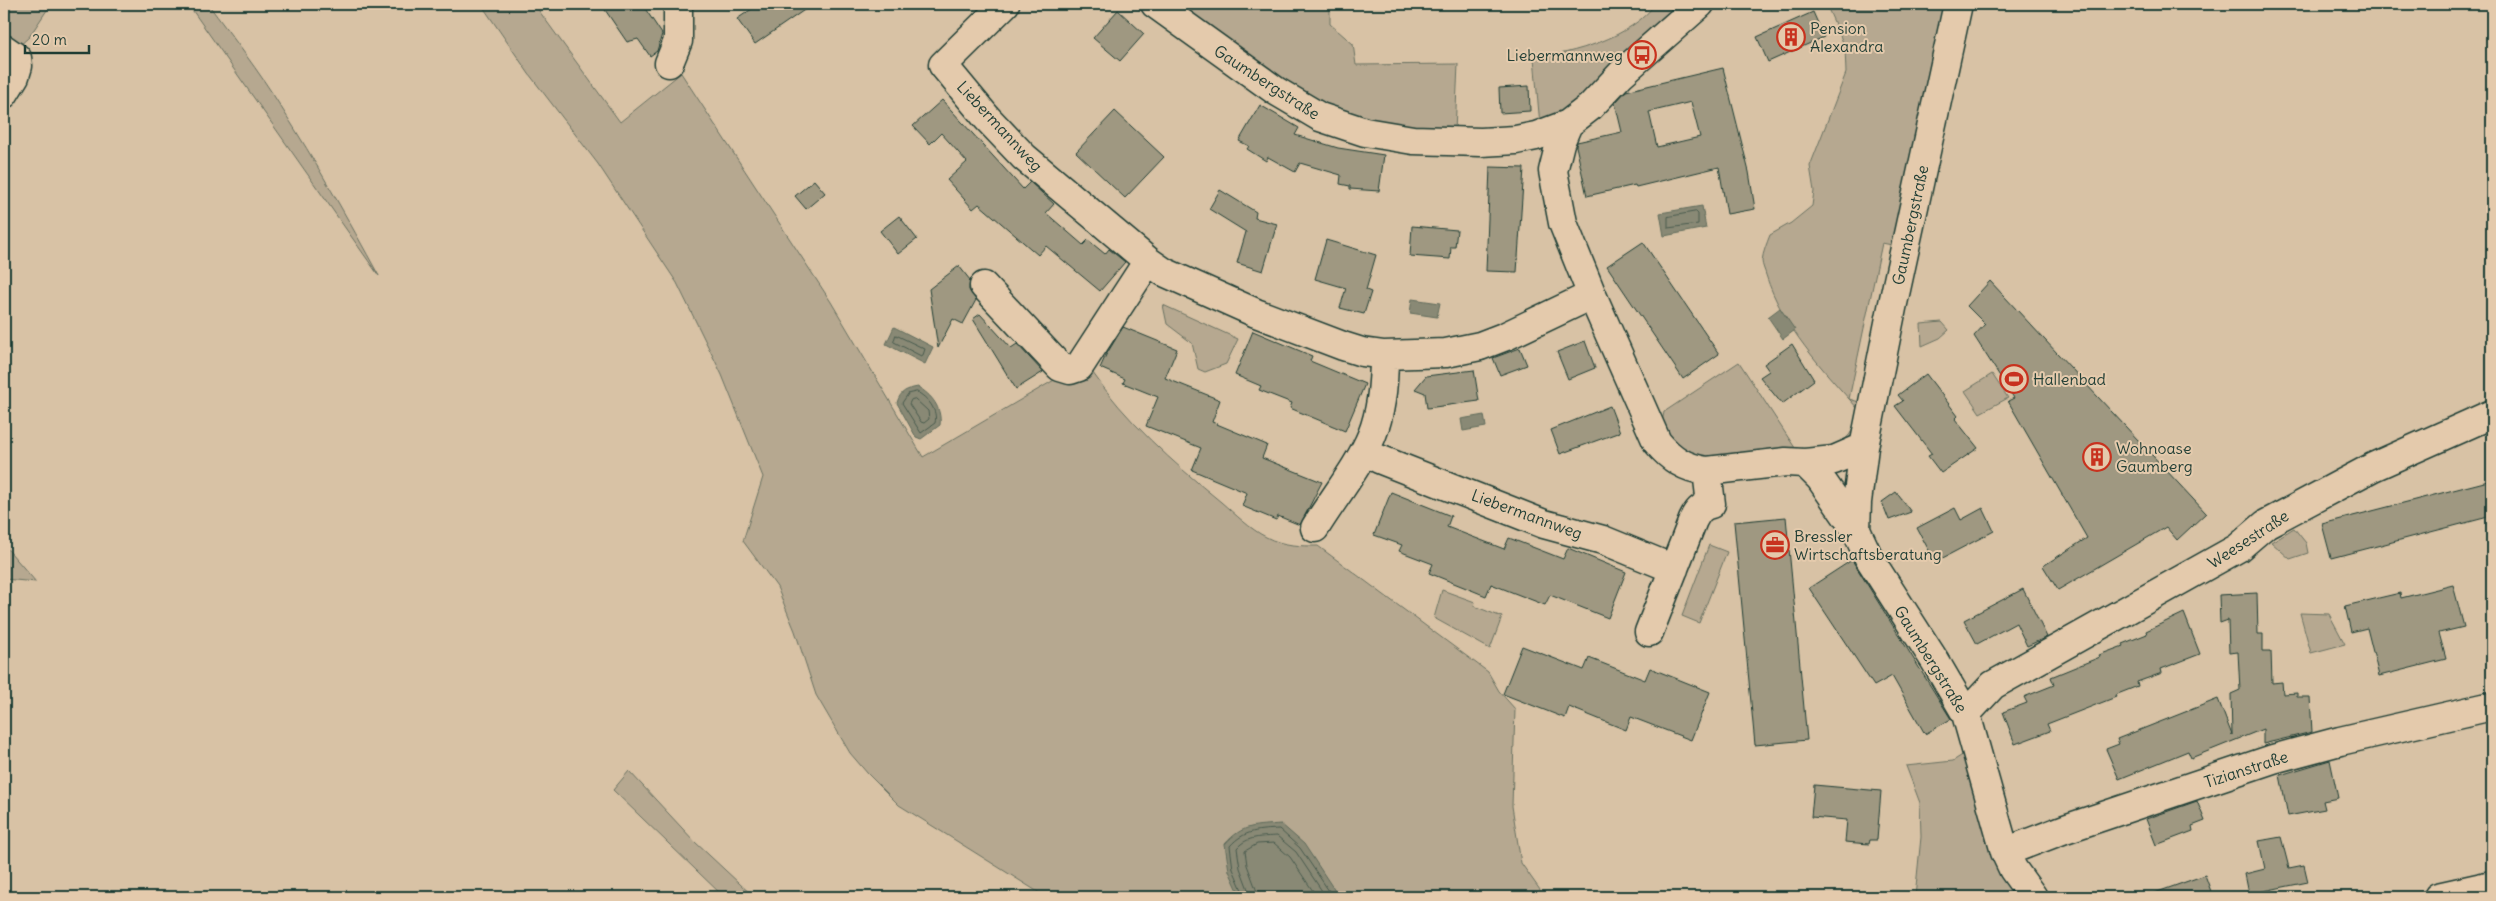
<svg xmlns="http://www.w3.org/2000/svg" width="2496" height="901" font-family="Delius,sans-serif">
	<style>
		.green { fill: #b6a890; stroke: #6a7262 }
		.water { fill: #898975; stroke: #5f6b5b }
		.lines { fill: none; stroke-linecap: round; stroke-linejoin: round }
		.shore { stroke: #495b4e; stroke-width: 1 }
		.building { fill: #9f9881; stroke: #1f3d34; fill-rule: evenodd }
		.minor-casing { stroke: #1f3d34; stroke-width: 31 }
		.minor { stroke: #e4caac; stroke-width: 28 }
		.labels { text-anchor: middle; stroke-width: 4; stroke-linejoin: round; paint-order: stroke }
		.poi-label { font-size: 16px; fill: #1f3d34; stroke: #e4caac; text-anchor: start }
		.street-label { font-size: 16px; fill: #1f3d34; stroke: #e4caac }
	</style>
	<rect width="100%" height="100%" fill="#d8c2a5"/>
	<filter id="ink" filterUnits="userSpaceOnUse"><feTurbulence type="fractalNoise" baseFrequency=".02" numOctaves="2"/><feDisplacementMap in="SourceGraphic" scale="10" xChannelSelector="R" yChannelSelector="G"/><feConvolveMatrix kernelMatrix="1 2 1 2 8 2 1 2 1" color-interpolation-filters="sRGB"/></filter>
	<g filter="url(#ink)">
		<path class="green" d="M 4,4 L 51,4 L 29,37 L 18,47 L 4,40 Z
			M 188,4 L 208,4 C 233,38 259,71 281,107 C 316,162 348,219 379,276 Z
			M 481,4 L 534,4 L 620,122 L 681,73 L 831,302 L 923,457 L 1061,376 L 1090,369 C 1126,421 1172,462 1221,502 C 1235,514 1250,529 1266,537 C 1283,546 1301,546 1318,546 L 1488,672 L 1499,691 L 1515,709 L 1512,806 L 1521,863 L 1545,897 L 1046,897 L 899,805 L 868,774 L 850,753 L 816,695 L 795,631 L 777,587 L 743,541 L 763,477 L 722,375 L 677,283 L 598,164 L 529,74 Z
			M 1173,4 L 1330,4 L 1330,24 L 1353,44 L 1356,65 L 1458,64 L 1455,132 L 1362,121 L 1323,107 Z
			M 1655,4 L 1682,4 L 1599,77 L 1582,104 L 1540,125 L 1534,58 C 1573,54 1632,37 1655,4 Z
			M 1826,4 L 1952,4 L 1897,246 L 1882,243 L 1849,399 L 1866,404 C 1854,436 1853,448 1816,449 C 1846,442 1851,441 1859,410 C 1823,370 1782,326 1766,275 C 1765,271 1762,265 1762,261 C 1763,252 1767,243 1770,235 L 1791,223 L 1812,206 L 1814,191 L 1810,166 L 1846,73 L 1845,47 Z
			M 1163,305 L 1238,339 L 1226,364 L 1205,372 L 1198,369 L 1192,343 L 1167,324 Z
			M 1942,322 L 1949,330 L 1940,338 L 1922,346 L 1921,324 Z
			M 1739,362 L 1797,451 L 1721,462 L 1681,453 L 1661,427 L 1664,412 Z
			M 1992,374 L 2008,398 L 1980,413 L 1965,391 Z
			M 2294,528 L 2306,543 L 2308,553 L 2290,559 L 2271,542 Z
			M 4,545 L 36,582 L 4,579 Z
			M 1709,545 L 1727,552 L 1699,623 L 1682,616 Z
			M 1442,590 L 1475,602 L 1474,606 L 1502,617 L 1490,649 L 1434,618 Z
			M 2300,613 L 2329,614 L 2345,644 L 2311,653 Z
			M 1970,750 L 2029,897 L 1915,897 L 1921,837 L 1920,803 L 1906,766 L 1953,761 Z
			M 629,771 L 695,842 L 754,897 L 724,897 L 613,790 Z"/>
		<path class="water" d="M 1702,206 L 1706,228 L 1664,236 L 1660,213 Z
			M 1412,299 L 1440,303 L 1437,317 L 1410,313 Z
			M 1780,308 L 1795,330 L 1783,339 L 1768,317 Z
			M 894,327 L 933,347 L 925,364 L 886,344 Z
			M 918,387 C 932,395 942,408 940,425 L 921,439 L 916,437 L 897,403 C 900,391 907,389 918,387 Z
			M 1484,415 L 1486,427 L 1463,431 L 1461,419 Z
			M 1281,824 L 1304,844 L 1339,897 L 1241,897 L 1229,871 L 1225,844 C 1243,824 1255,826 1281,824 Z"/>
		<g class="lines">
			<path class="shore" d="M 1696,212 L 1698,214 L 1698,224 L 1668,228 L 1668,217 Z
				M 896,335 L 925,349 L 923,355 L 921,356 L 894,342 Z
				M 917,392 C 928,398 938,410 935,423 L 921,433 L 902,403 L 908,394 Z
				M 915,399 L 928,411 L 929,419 L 924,423 L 921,422 L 909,404 L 911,400 Z
				M 1245,897 L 1233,869 L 1230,846 C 1244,830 1260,830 1279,829 L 1300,848 L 1333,897
				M 1251,897 L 1240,868 L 1237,848 C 1247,836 1262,837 1277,836 L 1296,852 L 1326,897
				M 1259,897 L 1247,865 L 1245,851 L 1257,844 L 1274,843 L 1290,857 L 1317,897"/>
		</g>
		<path class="building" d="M 601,4 L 642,4 L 662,34 L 657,51 L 650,56 L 638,39 L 627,42 Z
			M 759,4 L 813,4 L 755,44 L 737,19 Z
			M 1118,10 L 1144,34 L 1120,61 L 1093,38 Z
			M 1813,12 L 1824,37 L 1768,62 L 1757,37 Z
			M 1723,68 L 1749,172 L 1755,209 L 1727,214 L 1719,167 L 1636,187 L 1635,185 L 1587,196 L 1576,146 L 1577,142 L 1622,132 L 1615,103 L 1626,91 ZM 1691,102 L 1700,137 L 1657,147 L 1649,112 Z
			M 1529,86 L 1530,111 L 1500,113 L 1499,88 Z
			M 942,100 L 1023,189 L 1030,182 L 1054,204 L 1046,213 L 1083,245 L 1088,240 L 1105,254 L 1109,249 L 1125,262 L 1100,291 L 1046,246 L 1038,255 L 979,204 L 973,209 L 947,180 L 967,162 L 941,133 L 930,144 L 913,126 Z
			M 1260,105 L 1299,128 L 1295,135 L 1338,148 L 1384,155 L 1379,191 L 1350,189 L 1350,186 L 1340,184 L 1341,175 L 1300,163 L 1295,172 L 1268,157 L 1266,161 L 1247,149 L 1249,146 L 1239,141 Z
			M 1115,111 L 1164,157 L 1125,198 L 1076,152 Z
			M 1490,167 L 1524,168 L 1517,272 L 1486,271 Z
			M 814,180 L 825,193 L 806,209 L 795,196 Z
			M 1220,190 L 1256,212 L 1255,218 L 1277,224 L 1263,271 L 1237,263 L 1246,232 L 1209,209 Z
			M 899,216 L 917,239 L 898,254 L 880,231 Z
			M 1412,226 L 1457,230 L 1455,247 L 1451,247 L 1450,259 L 1410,256 Z
			M 1326,240 L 1376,255 L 1366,290 L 1371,292 L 1364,314 L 1340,308 L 1346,288 L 1315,279 Z
			M 1643,242 L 1719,354 L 1683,379 L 1607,266 Z
			M 959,266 L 970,280 L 969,290 L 976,300 L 963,324 L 953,319 L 938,348 L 929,289 Z
			M 1990,281 L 2206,513 L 2177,540 L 2166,527 L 2058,590 L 2043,566 L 2087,538 L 2008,401 L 2014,398 L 1974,336 L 1985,324 L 1967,306 Z
			M 980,314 L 1011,348 L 1017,344 L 1043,372 L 1016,389 L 973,319 Z
			M 1123,327 L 1177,349 L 1165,378 L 1220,400 L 1212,422 L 1267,445 L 1262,458 L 1322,482 L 1300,525 L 1278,516 L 1276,520 L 1242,506 L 1247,493 L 1192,470 L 1201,448 L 1146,426 L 1158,397 L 1123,383 L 1125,379 L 1100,368 L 1106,355 Z
			M 1253,331 L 1312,356 L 1310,361 L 1365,384 L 1345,431 L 1290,408 L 1292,403 L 1259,390 L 1261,386 L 1235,375 Z
			M 1585,341 L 1595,368 L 1568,379 L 1557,352 Z
			M 1792,344 L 1814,380 L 1782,404 L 1760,377 L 1769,371 L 1764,364 Z
			M 1520,348 L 1527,365 L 1500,375 L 1493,358 Z
			M 1474,370 L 1479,401 L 1427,408 L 1425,393 L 1415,389 L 1426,376 Z
			M 1926,374 L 1958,416 L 1955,419 L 1978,448 L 1941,473 L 1928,456 L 1932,454 L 1895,406 L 1903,401 L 1898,395 Z
			M 1610,406 L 1620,432 L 1560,454 L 1551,430 Z
			M 2492,480 L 2492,516 L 2331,558 L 2322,524 Z
			M 1391,492 L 1451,516 L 1447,527 L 1504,549 L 1509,538 L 1563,559 L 1568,548 L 1626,572 L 1608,618 L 1550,595 L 1545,605 L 1491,584 L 1486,596 L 1429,573 L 1433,564 L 1399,551 L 1402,545 L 1374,535 Z
			M 1896,492 L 1911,512 L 1889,520 L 1882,502 Z
			M 1955,508 L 1961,520 L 1983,508 L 1994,531 L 1935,562 L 1917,528 Z
			M 1786,517 L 1807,740 L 1755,745 L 1734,522 Z
			M 1852,560 L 1951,719 L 1925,734 L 1892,676 L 1874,686 L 1809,588 Z
			M 2453,585 L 2464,627 L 2439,633 L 2446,659 L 2379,676 L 2367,628 L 2351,632 L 2345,606 L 2400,593 L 2401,598 Z
			M 2023,589 L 2047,637 L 2027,646 L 2016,623 L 1977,644 L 1964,620 Z
			M 2257,593 L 2258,634 L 2263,634 L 2263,651 L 2271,651 L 2272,683 L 2282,682 L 2283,694 L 2297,693 L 2297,697 L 2310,697 L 2312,732 L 2263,744 L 2263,729 L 2191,758 L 2188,751 L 2119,779 L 2106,749 L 2119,744 L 2117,739 L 2218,699 L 2232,735 L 2231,694 L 2240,690 L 2238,652 L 2229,653 L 2228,620 L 2220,623 L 2219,595 Z
			M 2184,613 L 2200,654 L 2161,669 L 2162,673 L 2137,682 L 2138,686 L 2115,695 L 2116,697 L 2047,724 L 2050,731 L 2015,744 L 2003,712 L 2027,703 L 2024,697 L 2054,685 L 2051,677 L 2100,657 L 2099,655 L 2123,646 L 2122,644 L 2147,634 L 2146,631 Z
			M 1522,646 L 1584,670 L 1589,658 L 1645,680 L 1650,668 L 1710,692 L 1691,740 L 1631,717 L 1626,730 L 1569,707 L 1565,718 L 1503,694 Z
			M 2330,760 L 2338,798 L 2323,801 L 2325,809 L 2288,816 L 2280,775 Z
			M 1814,785 L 1881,791 L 1877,840 L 1870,840 L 1869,844 L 1845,842 L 1847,820 L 1811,817 Z
			M 2197,801 L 2205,821 L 2192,826 L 2193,831 L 2156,845 L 2146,819 Z
			M 2281,837 L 2289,868 L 2304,865 L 2308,882 L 2249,894 L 2245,874 L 2265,869 L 2259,841 Z
			M 2205,875 L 2213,897 L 2150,897 L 2149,895 Z"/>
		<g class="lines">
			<defs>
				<path id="minor" d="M 1005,4 L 943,65 L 987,118 L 1024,157 L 1148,261 L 1164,272 L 1256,313 L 1343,346 L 1362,352 L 1384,355 L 1446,353 L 1480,346 L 1506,336 L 1592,295
					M 1155,4 L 1276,91 L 1320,117 L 1365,132 L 1413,140 L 1481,142 L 1516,140 L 1536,136 L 1568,124 L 1590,107 L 1621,74 L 1700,4
					M 1958,4 L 1892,308 L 1864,447 L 1857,502 L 1856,530 L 1869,558 L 1935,661 L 1966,714 L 2005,852 L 2013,869 L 2033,897
					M 4,49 L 17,58 L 18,66 L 15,76 L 4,94
					M 669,63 L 678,41 L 678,4
					M 1568,124 L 1560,143 L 1553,171 L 1563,223 L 1592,295 L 1657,442 C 1671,459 1685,468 1707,471 L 1786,462 L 1805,463 L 1820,478 L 1856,530
					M 984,286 L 1060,367 L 1070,370 L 1079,367 L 1148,261
					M 1379,459 L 1544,524 L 1603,540 L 1674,569
					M 1805,463 L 1834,460 L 1864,447
					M 1315,528 C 1332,500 1360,465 1372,435 C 1382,410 1384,382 1384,355
					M 1649,632 L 1693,520 C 1697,512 1701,506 1711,504 L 1707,471
					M 1966,714 L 1993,685 L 2238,548 L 2266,524 L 2373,467 L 2492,414
					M 2005,852 L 2065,829 L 2273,759 L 2340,741 L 2492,706
					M 2438,897 L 2492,885"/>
			</defs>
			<use href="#minor" class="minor-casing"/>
			<use href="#minor" class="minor"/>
		</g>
	</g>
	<defs>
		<symbol id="building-ring" viewBox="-11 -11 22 22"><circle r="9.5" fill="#e4caac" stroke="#c8321e" stroke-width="1.5"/><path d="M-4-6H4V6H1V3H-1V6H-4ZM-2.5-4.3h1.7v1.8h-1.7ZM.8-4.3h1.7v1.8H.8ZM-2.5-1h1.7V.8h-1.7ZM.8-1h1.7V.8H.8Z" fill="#c8321e"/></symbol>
		<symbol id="bus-ring" viewBox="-11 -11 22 22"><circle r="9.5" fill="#e4caac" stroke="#c8321e" stroke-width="1.5"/><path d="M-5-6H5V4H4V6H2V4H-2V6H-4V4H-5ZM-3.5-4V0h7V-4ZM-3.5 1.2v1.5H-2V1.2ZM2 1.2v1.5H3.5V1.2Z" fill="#c8321e"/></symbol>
		<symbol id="stadium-ring" viewBox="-11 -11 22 22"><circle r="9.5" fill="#e4caac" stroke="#c8321e" stroke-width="1.5"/><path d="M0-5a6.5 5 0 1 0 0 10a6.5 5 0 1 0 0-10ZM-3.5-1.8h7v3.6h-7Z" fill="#c8321e"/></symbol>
		<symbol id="office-ring" viewBox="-11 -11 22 22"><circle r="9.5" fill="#e4caac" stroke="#c8321e" stroke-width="1.5"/><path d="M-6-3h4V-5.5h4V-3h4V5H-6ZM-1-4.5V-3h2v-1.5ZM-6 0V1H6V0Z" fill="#c8321e"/></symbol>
	</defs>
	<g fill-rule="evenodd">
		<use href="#building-ring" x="1775" y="21" width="32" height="32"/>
		<use href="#bus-ring" x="1626" y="39" width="32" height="32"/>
		<use href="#stadium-ring" x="1998" y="363" width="32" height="32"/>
		<use href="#building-ring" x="2081" y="441" width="32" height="32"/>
		<use href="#office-ring" x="1759" y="529" width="32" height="32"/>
	</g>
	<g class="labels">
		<g class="poi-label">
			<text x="1810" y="34">Pension<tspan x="1810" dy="18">Alexandra</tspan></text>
			<text x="1623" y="61" text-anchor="end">Liebermannweg</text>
			<text x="2033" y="385">Hallenbad</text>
			<text x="2116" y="454">Wohnoase<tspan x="2116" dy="18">Gaumberg</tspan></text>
			<text x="1794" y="542">Bressler<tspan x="1794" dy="18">Wirtschaftsberatung</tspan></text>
		</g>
		<g class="street-label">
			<text transform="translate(1267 82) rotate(33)" y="6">Gaumbergstraße</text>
			<text transform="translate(1000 126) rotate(47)" y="6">Liebermannweg</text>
			<text transform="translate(1910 225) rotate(-78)" y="6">Gaumbergstraße</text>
			<text transform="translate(1527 514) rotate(20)" y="6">Liebermannweg</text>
			<text transform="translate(2248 539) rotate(-33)" y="6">Weesestraße</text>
			<text transform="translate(1931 659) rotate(58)" y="6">Gaumbergstraße</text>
			<text transform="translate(2246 769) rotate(-18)" y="6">Tizianstraße</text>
		</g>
	</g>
	<rect width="2496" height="901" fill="none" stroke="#e4caac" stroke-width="20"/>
	<rect x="10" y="10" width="2476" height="881" fill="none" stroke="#1f3d34" stroke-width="2" filter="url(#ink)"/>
	<path d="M25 45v8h64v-8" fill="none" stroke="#1f3d34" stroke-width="2.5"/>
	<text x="32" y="45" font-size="15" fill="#1f3d34" stroke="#e4caac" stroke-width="4" paint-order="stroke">20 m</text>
</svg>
